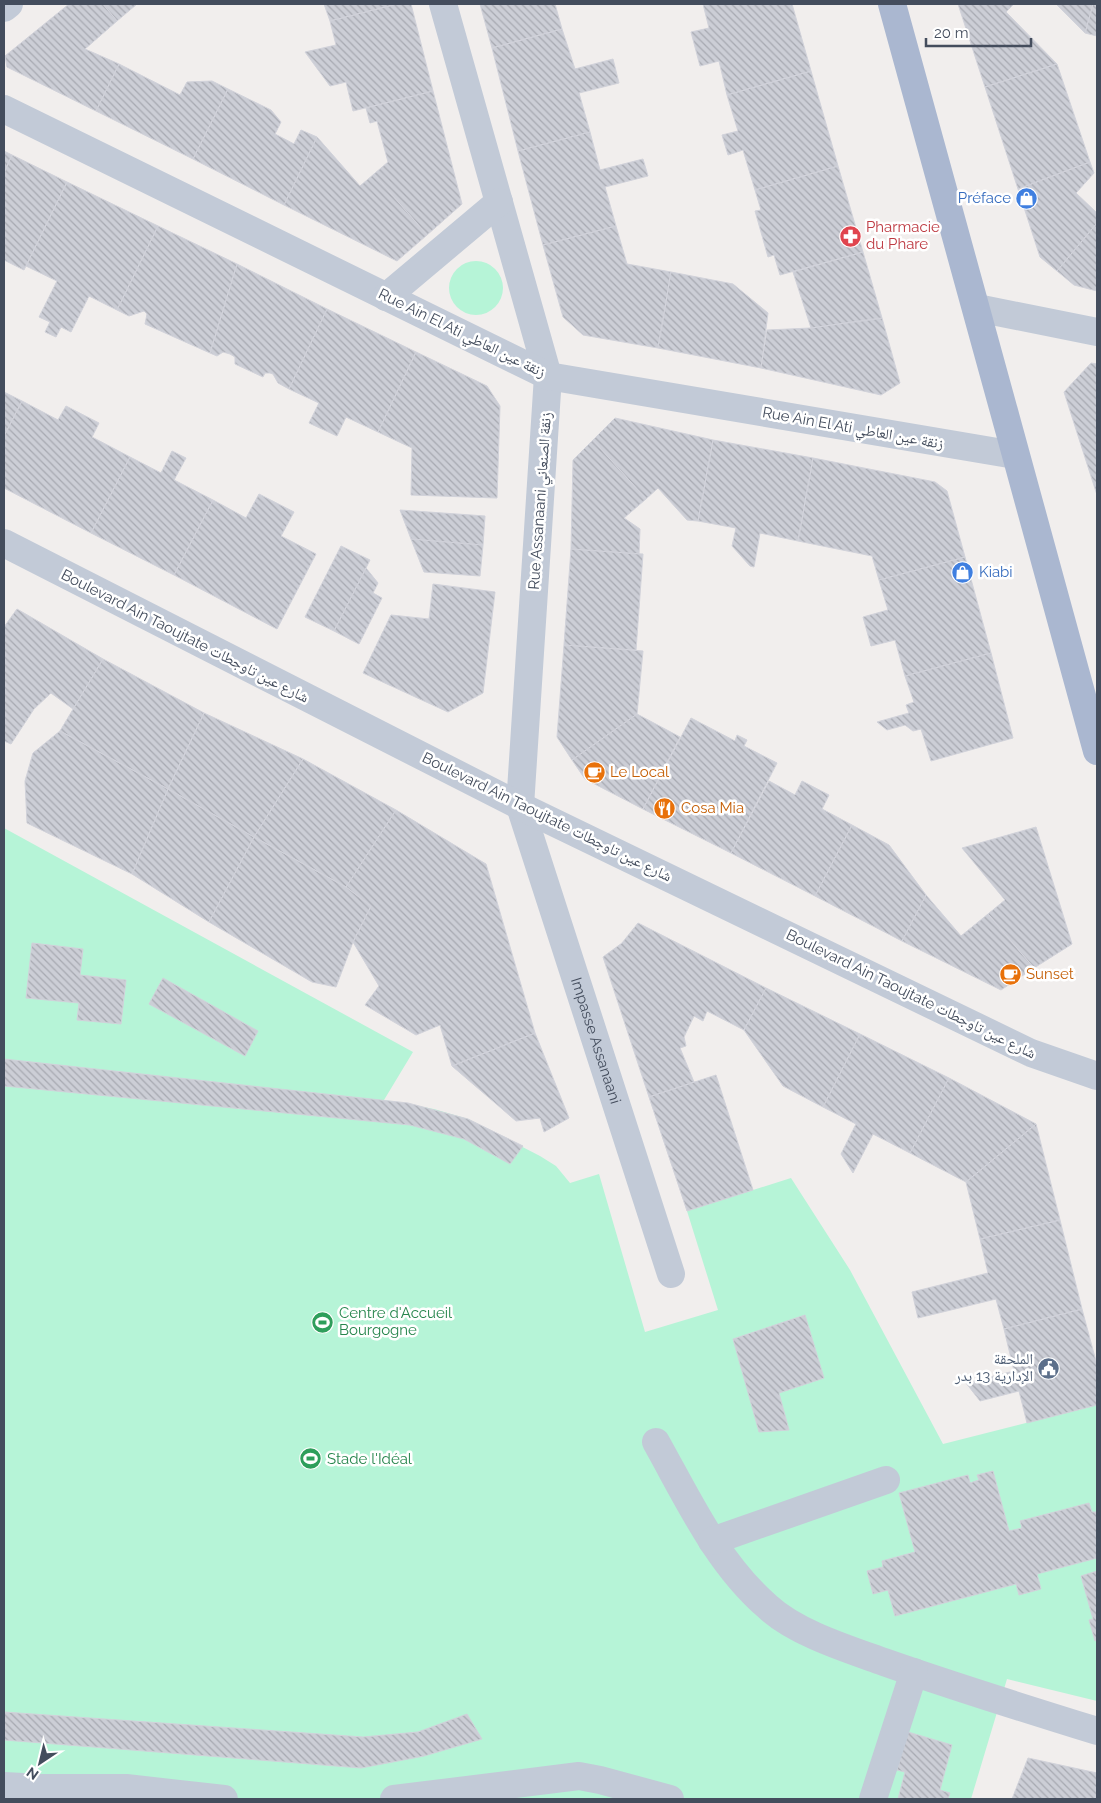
<svg xmlns="http://www.w3.org/2000/svg" width="1101" height="1803" font-family="Raleway,'Noto Naskh Arabic',sans-serif">
	<style>
		.green { fill: #b6f4d7 }
		.building { fill: url(#building-back-hatch); stroke: #d1d2da }
		.lines { fill: none; stroke-linecap: round; stroke-linejoin: round }
		.minor { stroke: #c2cad7; stroke-width: 28 }
		.major { stroke: #aab7d0; stroke-width: 28 }
		.labels { text-anchor: middle; stroke-width: 5; stroke-linejoin: round; paint-order: stroke }
		.shop-label { font-size: 15px; fill: #366cbe; stroke: #fff; text-anchor: end }
		.health-label { font-size: 15px; fill: #be3a42; stroke: #fff; text-anchor: start }
		.street-label { font-size: 15px; fill: #444d5d; stroke: #fff }
		.food-label { font-size: 15px; fill: #c56008; stroke: #fff; text-anchor: start }
		.leisure-label { font-size: 15px; fill: #27864d; stroke: #fff; text-anchor: start }
		.service-label { font-size: 15px; fill: #4e5e75; stroke: #fff; text-anchor: end }
	</style>
	<defs>
		<pattern id="building-back-hatch" width="6" height="6" patternUnits="userSpaceOnUse" patternTransform="scale(1.25)"><rect width="6" height="6" fill="#ccced6"/><path d="M-1 5l2 2M0 0l6 6M5-1l2 2" fill="none" stroke="#a7a9b1"/></pattern>
	</defs>
	<rect width="100%" height="100%" fill="#f1eeed"/>
	<path class="green" d="M449 288a27 27 0 1 1 54 0a27 27 0 1 1-54 0Z
		M 4,828 L 413,1052 L 384,1100 L 434,1109 L 468,1119 L 540,1156 L 556,1166 L 570,1183 L 599,1174 L 645,1332 L 718,1310 L 687,1211 L 791,1178 L 850,1270 L 943,1444 L 1097,1405 L 1097,1701 L 1007,1679 L 971,1799 L 4,1799 Z"/>
	<path class="building" d="M 69,4 L 103,4 L 117,21 L 85,49 L 119,64 L 96,111 L 7,67 L 5,56 Z
		M 103,4 L 137,4 L 117,21 Z
		M 324,4 L 397,4 L 330,21 Z
		M 397,4 L 411,4 L 433,91 L 353,111 L 346,82 L 330,86 L 305,52 L 336,45 L 330,21 Z
		M 480,4 L 555,4 L 562,29 L 492,48 Z
		M 703,4 L 792,4 L 811,71 L 727,95 L 719,61 L 700,66 L 691,32 L 709,28 Z
		M 958,4 L 1014,4 L 1006,12 L 1057,64 L 985,87 Z
		M 1056,4 L 1093,4 L 1085,33 Z
		M 1093,4 L 1097,4 L 1097,36 L 1085,33 Z
		M 562,29 L 575,69 L 613,59 L 619,83 L 579,93 L 590,132 L 518,151 L 492,48 Z
		M 119,64 L 180,95 L 187,82 L 212,81 L 228,89 L 193,159 L 96,111 Z
		M 1057,64 L 1090,162 L 1018,189 L 985,87 Z
		M 811,71 L 838,166 L 755,190 L 743,150 L 728,155 L 722,135 L 738,131 L 727,95 Z
		M 228,89 L 271,110 L 281,122 L 275,134 L 294,144 L 301,130 L 317,137 L 284,205 L 193,159 Z
		M 433,91 L 462,204 L 427,235 L 374,174 L 388,162 L 377,121 L 370,123 L 366,108 Z
		M 590,132 L 600,170 L 643,159 L 648,176 L 605,187 L 616,226 L 543,245 L 518,151 Z
		M 317,137 L 360,186 L 374,174 L 427,235 L 397,261 L 284,205 Z
		M 4,151 L 12,155 L 4,173 Z
		M 12,155 L 67,182 L 24,270 L 4,260 L 4,173 Z
		M 1090,162 L 1094,173 L 1076,193 L 1097,213 L 1097,223 L 1057,271 L 1040,257 L 1018,189 Z
		M 838,166 L 863,252 L 780,275 L 774,255 L 768,257 L 755,211 L 761,210 L 755,190 Z
		M 67,182 L 158,226 L 117,310 L 89,296 L 71,332 L 61,327 L 56,337 L 45,332 L 50,322 L 39,317 L 57,281 L 26,266 Z
		M 1097,223 L 1097,291 L 1074,285 L 1057,271 Z
		M 158,226 L 237,264 L 210,353 L 145,324 L 147,314 L 144,311 L 129,316 L 117,310 Z
		M 616,226 L 627,264 L 671,272 L 658,348 L 583,335 L 563,317 L 543,245 Z
		M 863,252 L 882,318 L 811,328 L 793,272 Z
		M 237,264 L 327,309 L 289,389 L 278,383 L 273,374 L 270,373 L 265,373 L 263,377 L 235,364 L 235,357 L 230,354 L 223,352 L 217,356 L 210,353 Z
		M 671,272 L 733,284 L 768,313 L 761,368 L 658,348 Z
		M 327,309 L 416,352 L 378,432 L 346,417 L 337,436 L 309,423 L 319,403 L 289,389 Z
		M 882,318 L 900,383 L 881,395 L 761,368 L 767,330 L 811,328 Z
		M 416,352 L 487,386 L 500,406 L 497,498 L 411,495 L 412,448 L 378,432 Z
		M 1091,363 L 1097,364 L 1097,495 L 1064,392 Z
		M 4,392 L 22,401 L 4,436 Z
		M 22,401 L 58,420 L 66,406 L 99,423 L 92,437 L 130,457 L 91,533 L 4,488 L 4,436 Z
		M 615,418 L 713,440 L 698,521 L 687,520 L 658,488 L 646,499 L 593,440 Z
		M 593,440 L 646,499 L 624,518 L 640,529 L 639,554 L 571,549 L 573,460 Z
		M 713,440 L 813,458 L 798,541 L 760,533 L 754,567 L 750,566 L 732,546 L 736,528 L 698,521 Z
		M 172,451 L 186,458 L 174,480 L 213,500 L 174,575 L 91,533 L 130,457 L 161,473 Z
		M 813,458 L 935,482 L 947,491 L 965,557 L 879,580 L 872,556 L 798,541 Z
		M 259,494 L 294,512 L 281,536 L 316,554 L 277,629 L 174,575 L 213,500 L 246,518 Z
		M 400,510 L 485,516 L 483,545 L 411,539 Z
		M 411,539 L 483,545 L 480,576 L 424,572 Z
		M 341,546 L 370,560 L 334,631 L 305,617 Z
		M 571,549 L 643,554 L 636,650 L 564,645 Z
		M 965,557 L 991,653 L 905,676 L 895,640 L 871,646 L 863,617 L 888,610 L 879,580 Z
		M 366,568 L 378,583 L 373,593 L 382,598 L 359,644 L 334,631 Z
		M 433,584 L 495,592 L 483,693 L 448,712 L 363,673 L 391,615 L 429,619 Z
		M 17,609 L 103,659 L 73,709 L 51,693 L 34,709 L 11,744 L 4,741 L 4,627 Z
		M 564,645 L 643,651 L 637,714 L 572,760 L 557,737 Z
		M 991,653 L 1013,738 L 931,761 L 921,729 L 913,731 L 905,725 L 887,730 L 877,722 L 909,713 L 906,705 L 914,702 L 905,676 Z
		M 103,659 L 204,713 L 168,789 L 60,731 Z
		M 204,713 L 303,759 L 254,837 L 168,789 Z
		M 637,714 L 680,737 L 643,809 L 585,779 L 572,760 Z
		M 691,718 L 735,741 L 737,735 L 747,740 L 744,746 L 777,763 L 731,853 L 643,809 Z
		M 60,731 L 168,789 L 132,874 L 27,823 L 25,781 L 33,753 Z
		M 303,759 L 396,810 L 346,887 L 254,837 Z
		M 769,781 L 795,795 L 802,781 L 829,795 L 822,809 L 852,825 L 815,896 L 731,853 Z
		M 168,789 L 254,837 L 209,922 L 132,874 Z
		M 396,810 L 486,864 L 535,1033 L 452,1066 L 440,1025 L 416,1035 L 365,1005 L 379,986 L 353,942 L 371,906 L 346,887 Z
		M 852,825 L 889,845 L 926,895 L 902,941 L 815,896 Z
		M 1036,827 L 1072,944 L 1034,968 L 988,914 L 1005,900 L 962,848 Z
		M 254,837 L 346,887 L 371,906 L 353,942 L 336,987 L 312,982 L 209,922 Z
		M 926,895 L 961,936 L 988,914 L 1034,968 L 1001,990 L 902,941 Z
		M 638,923 L 766,988 L 744,1030 L 707,1011 L 703,1021 L 694,1016 L 684,1037 L 686,1046 L 680,1048 L 694,1082 L 649,1097 L 603,957 L 622,943 Z
		M 32,943 L 83,949 L 80,975 L 126,980 L 121,1024 L 77,1020 L 79,1003 L 26,998 Z
		M 163,978 L 258,1031 L 245,1056 L 149,1004 Z
		M 766,988 L 860,1034 L 823,1107 L 783,1086 L 744,1030 Z
		M 535,1033 L 569,1118 L 544,1132 L 540,1118 L 516,1121 L 452,1066 Z
		M 860,1034 L 949,1078 L 910,1153 L 873,1134 L 853,1173 L 841,1154 L 856,1124 L 823,1107 Z
		M 4,1059 L 408,1103 L 468,1119 L 523,1146 L 510,1164 L 464,1139 L 410,1125 L 4,1086 Z
		M 716,1075 L 753,1190 L 687,1211 L 649,1097 Z
		M 949,1078 L 1036,1124 L 966,1182 L 910,1153 Z
		M 1036,1124 L 1060,1220 L 980,1239 L 966,1182 Z
		M 1060,1220 L 1082,1309 L 1004,1329 L 996,1299 L 918,1318 L 912,1292 L 988,1273 L 980,1239 Z
		M 1082,1309 L 1097,1365 L 1097,1405 L 1027,1423 L 1019,1391 L 980,1401 L 966,1383 L 1014,1371 L 1004,1329 Z
		M 805,1315 L 824,1378 L 779,1393 L 789,1430 L 759,1432 L 733,1339 Z
		M 993,1471 L 1009,1531 L 1022,1528 L 1020,1521 L 1089,1503 L 1092,1512 L 1097,1512 L 1097,1558 L 1037,1574 L 1041,1589 L 1019,1595 L 1016,1584 L 895,1616 L 888,1590 L 873,1594 L 867,1571 L 883,1567 L 882,1561 L 915,1552 L 899,1493 L 968,1475 L 970,1483 L 979,1480 L 977,1475 Z
		M 1097,1571 L 1097,1640 L 1095,1641 L 1089,1620 L 1093,1619 L 1081,1576 Z
		M 4,1712 L 363,1737 L 418,1732 L 467,1714 L 482,1739 L 424,1756 L 361,1768 L 4,1740 Z
		M 908,1732 L 952,1745 L 940,1790 L 950,1793 L 948,1799 L 898,1799 L 905,1772 L 897,1770 Z
		M 1028,1758 L 1097,1773 L 1097,1799 L 1012,1799 Z"/>
	<g class="lines">
		<g class="minor">
			<path id="s1" d="M 443,4 L 548,376 L 520,806 L 671,1274"/>
			<path d="M 4,8 L 9,4"/>
			<path d="M 4,109 L 548,376 L 1015,455"/>
			<path d="M 386,297 L 499,202"/>
			<path d="M 977,308 L 1097,332"/>
			<path d="M 4,543 L 520,806 L 1031,1053 L 1097,1076"/>
			<path d="M 656,1442 C 688,1499 717,1563 768,1607 C 796,1633 848,1649 884,1662 C 955,1687 1026,1709 1097,1731"/>
			<path d="M 712,1541 L 886,1480"/>
			<path d="M 4,1786 L 42,1788 L 126,1788 L 224,1799"/>
			<path d="M 394,1799 L 579,1776 L 600,1780 L 670,1799"/>
			<path d="M 873,1799 L 914,1672"/>
		</g>
		<path class="major" d="M 892,4 C 962,253 1028,502 1097,751"/>
	</g>
	<defs>
		<symbol id="shop-disc" viewBox="-11 -11 22 22"><circle r="9.5" fill="#3f7fe0" stroke="#fff"/><path d="M-5-2.5h2.3a2.7 3.5 0 0 1 5.4 0H5L5.5 6h-11ZM-1.5-2.5h3a1.5 2.3 0 0 0-3 0Z" fill="#fff"/></symbol>
		<symbol id="pharmacy-disc" viewBox="-11 -11 22 22"><circle r="9.5" fill="#e0444e" stroke="#fff"/><path d="M-2-6h4v4h4v4h-4v4h-4v-4h-4v-4h4Z" fill="#fff"/></symbol>
		<symbol id="cafe-disc" viewBox="-11 -11 22 22"><circle r="9.5" fill="#e8710a" stroke="#fff"/><path d="M-5.5-4.5H6V0H3Q3 3.5 0 3.5H-2.5Q-5.5 3.5-5.5 0ZM3-3.2v2h1.7v-2ZM-6 4.5H4V6H-6Z" fill="#fff"/></symbol>
		<symbol id="restaurant-disc" viewBox="-11 -11 22 22"><circle r="9.5" fill="#e8710a" stroke="#fff"/><path d="M-5-6h1v4h1v-4h1v4h1v-4h1v5L-1.5 .5V6h-2V.5L-5-1ZM5-6V6H3V1.5H1.5Q1.5-4 5-6Z" fill="#fff"/></symbol>
		<symbol id="stadium-disc" viewBox="-11 -11 22 22"><circle r="9.5" fill="#2e9e5b" stroke="#fff"/><path d="M0-5a6.5 5 0 1 0 0 10a6.5 5 0 1 0 0-10ZM-3.5-1.8h7v3.6h-7Z" fill="#fff"/></symbol>
		<symbol id="civic-disc" viewBox="-11 -11 22 22"><circle r="9.5" fill="#5c6f8a" stroke="#fff"/><path d="M-.6-6.5H3V-4.5H.6V-3L4-1V1h2V6H-6V1h2V-1L-.6-3ZM-1.2 2.5V6h2.4V2.5Z" fill="#fff"/></symbol>
	</defs>
	<g fill-rule="evenodd">
		<use href="#shop-disc" x="1014" y="186" width="25" height="25"/>
		<use href="#pharmacy-disc" x="838" y="224" width="25" height="25"/>
		<use href="#shop-disc" x="950" y="560" width="25" height="25"/>
		<use href="#cafe-disc" x="582" y="760" width="25" height="25"/>
		<use href="#restaurant-disc" x="652" y="796" width="25" height="25"/>
		<use href="#cafe-disc" x="998" y="962" width="25" height="25"/>
		<use href="#stadium-disc" x="310" y="1310" width="25" height="25"/>
		<use href="#civic-disc" x="1036" y="1356" width="25" height="25"/>
		<use href="#stadium-disc" x="298" y="1446" width="25" height="25"/>
	</g>
	<g class="labels">
		<g class="shop-label">
			<text x="1011" y="203">Préface</text>
			<text x="979" y="577" text-anchor="start">Kiabi</text>
		</g>
		<g class="health-label">
			<text x="866" y="232">Pharmacie<tspan x="866" dy="17">du Phare</tspan></text>
		</g>
		<g class="street-label">
			<text transform="translate(462 333) rotate(26)" y="5">Rue Ain El Ati زنقة عين العاطي</text>
			<text transform="translate(853 428) rotate(10)" y="5">Rue Ain El Ati زنقة عين العاطي</text>
			<text transform="translate(540 501) rotate(-86)" y="5">Rue Assanaani زنقة الصنعاني</text>
			<text transform="translate(185 636) rotate(27)" y="5">Boulevard Ain Taoujtate شارع عين تاوجطات</text>
			<text transform="translate(547 817) rotate(26)" y="5">Boulevard Ain Taoujtate شارع عين تاوجطات</text>
			<text transform="translate(911 994) rotate(26)" y="5">Boulevard Ain Taoujtate شارع عين تاوجطات</text>
			<text dy="5" stroke="none"><textPath href="#s1" startOffset="1064">Impasse Assanaani</textPath></text>
		</g>
		<g class="food-label">
			<text x="610" y="777">Le Local</text>
			<text x="681" y="813">Cosa Mia</text>
			<text x="1026" y="979">Sunset</text>
		</g>
		<g class="leisure-label">
			<text x="339" y="1318">Centre d'Accueil<tspan x="339" dy="17">Bourgogne</tspan></text>
			<text x="327" y="1464">Stade l'Idéal</text>
		</g>
		<g class="service-label">
			<text x="1033" y="1364">الملحقة<tspan x="1033" dy="17">الإدارية 13 بدر</tspan></text>
		</g>
	</g>
	<rect width="1101" height="1803" fill="none" stroke="#444d5d" stroke-width="10"/>
	<g transform="translate(40 1763) rotate(215)" stroke="#ffffff" stroke-width="4" paint-order="stroke">
	<path d="M0-4L9 19L0 12L-9 19Z" fill="#444d5d"/>
	<text y="-8" font-size="14" font-weight="bold" text-anchor="middle" fill="#444d5d">N</text>
	</g>
	<path d="M926 38v8h105v-8" fill="none" stroke="#444d5d" stroke-width="2.5"/>
	<text x="934" y="38" font-size="15" fill="#444d5d" stroke="#ffffff" stroke-width="4" paint-order="stroke">20 m</text>
</svg>
